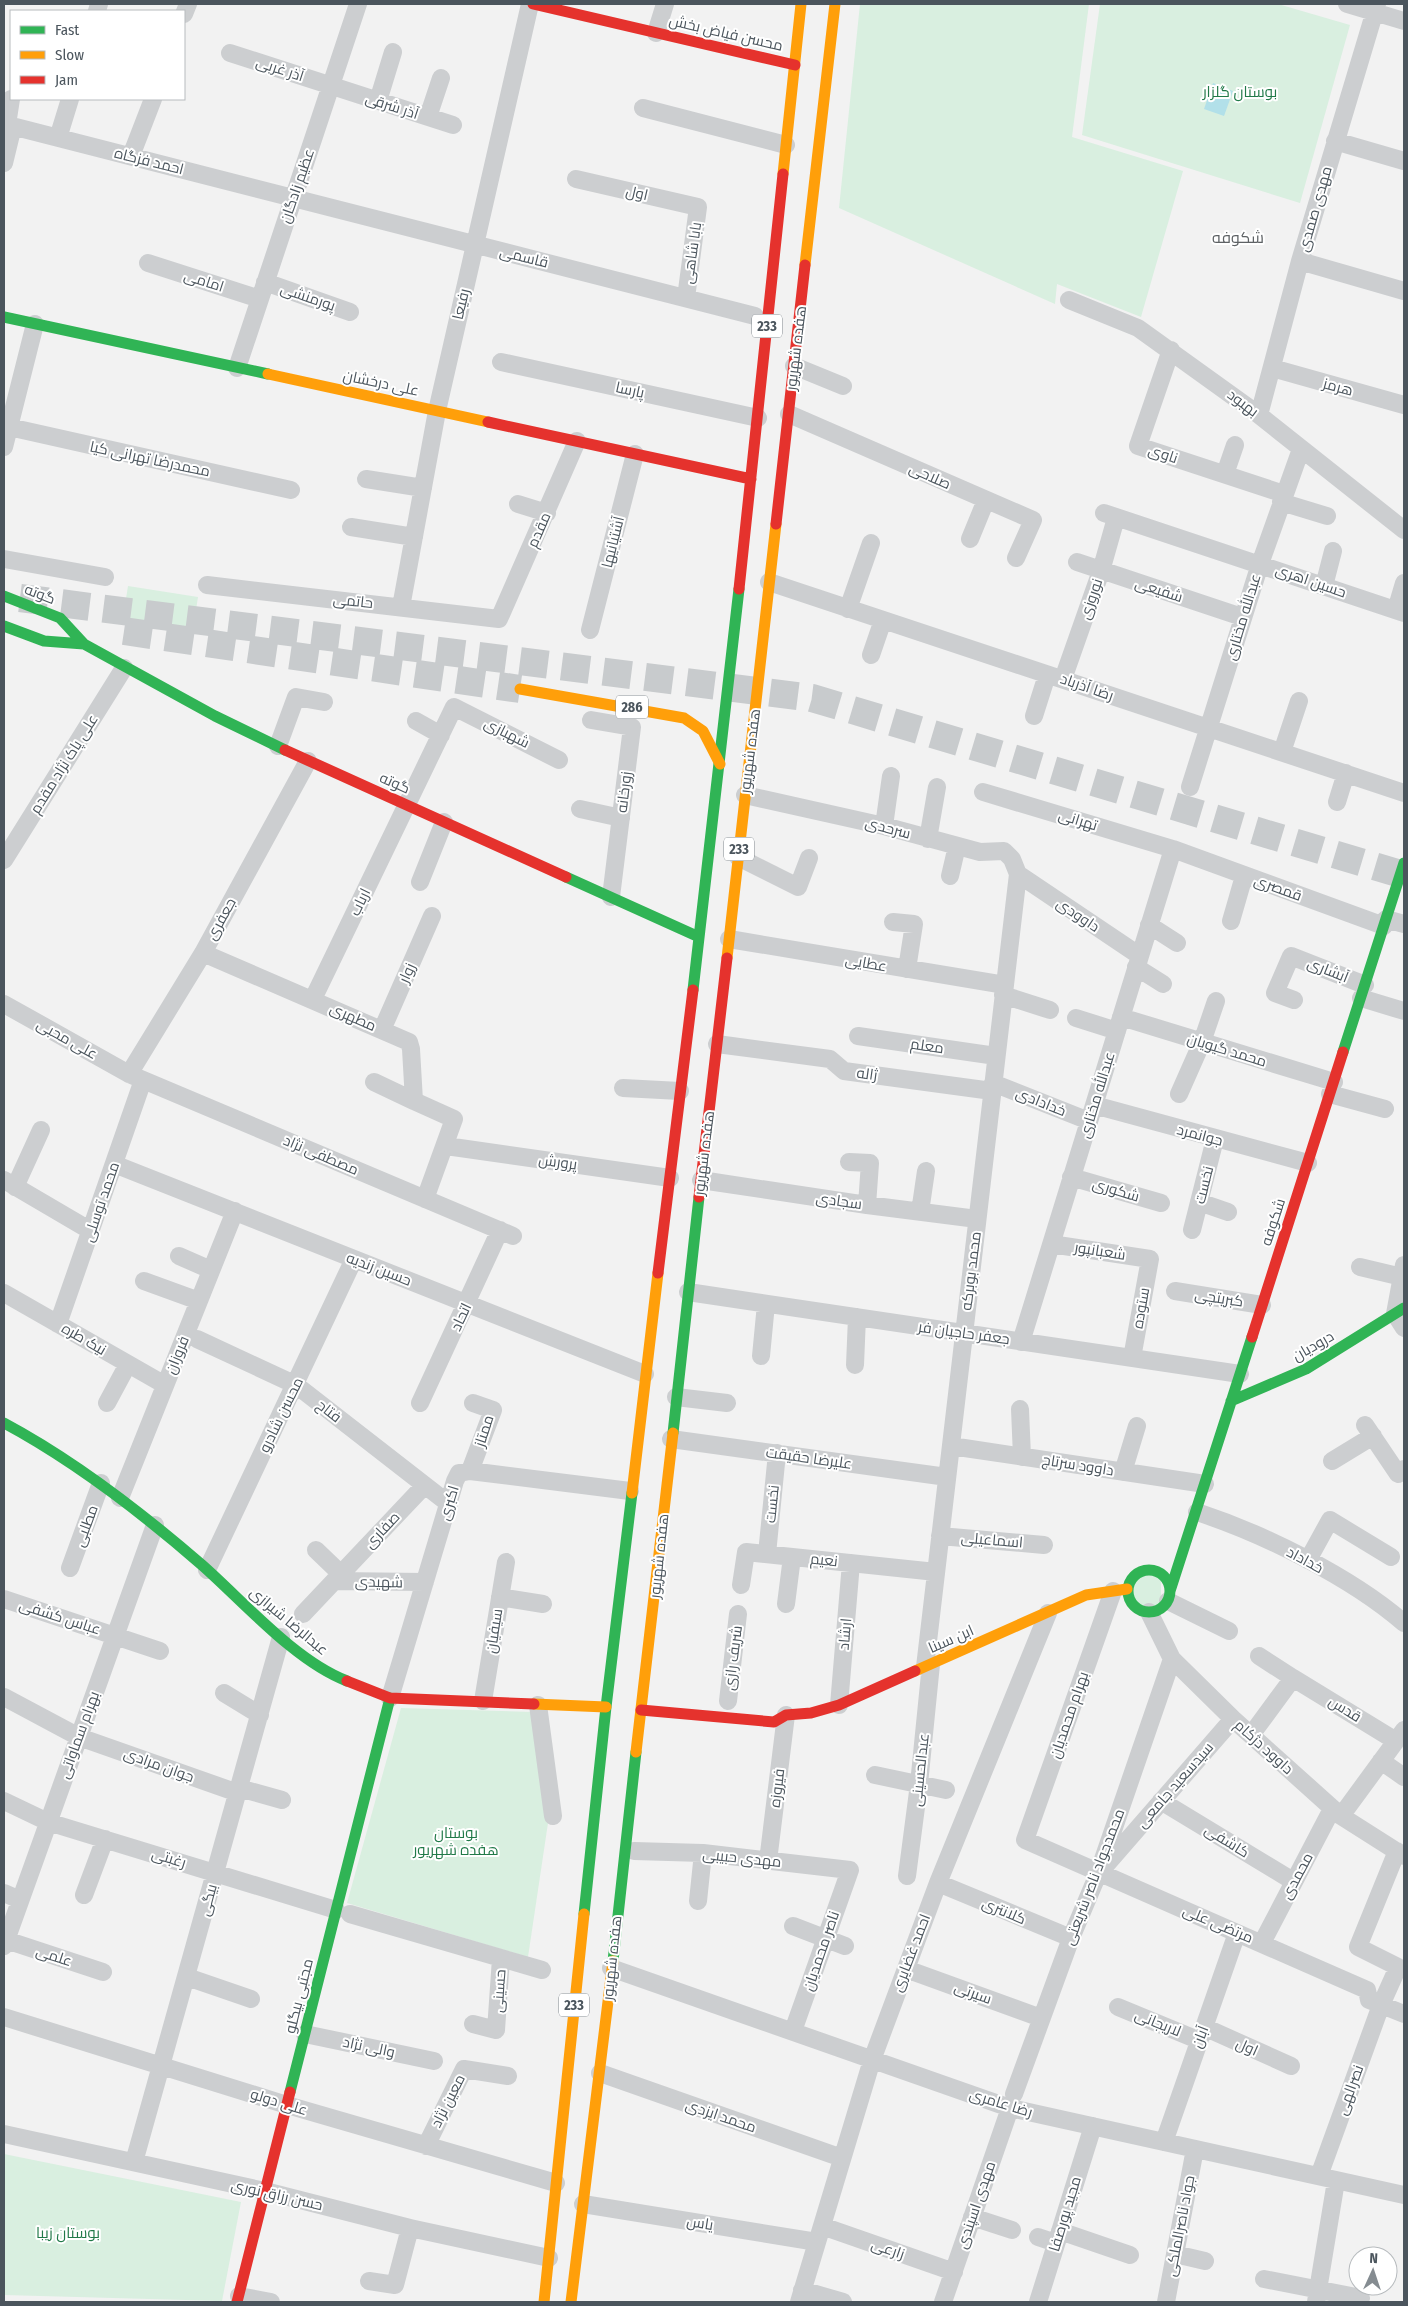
<svg xmlns="http://www.w3.org/2000/svg" width="1408" height="2306" font-family="'Fira Sans Condensed',Cairo,sans-serif">
	<style>
		.green { fill: #d9efe0 }
		.water { fill: #b2e0e9 }
		.lines { fill: none; stroke-linecap: round; stroke-linejoin: round }
		.primary-tunnel { stroke: #c8cbcd; stroke-width: 28; stroke-dasharray: 28 14; stroke-linecap: butt }
		.street { stroke: #ccced0; stroke-width: 18 }
		.fast { stroke: #30b455; stroke-width: 11 }
		.slow { stroke: #ff9f0a; stroke-width: 11 }
		.jam { stroke: #e5322d; stroke-width: 11 }
		.labels { text-anchor: middle; stroke-width: 4; stroke-linejoin: round; paint-order: stroke }
		.shield { fill: #fff; stroke: #81888e; stroke-width: 1 }
		.shield-label { font-size: 14px; font-weight: bold; fill: #4b555d }
		.street-label { font-size: 15px; fill: #4b555d; stroke: #fff }
		.park-label { font-size: 15px; fill: #207948; stroke: #fff }
		.neighbourhood-label { font-size: 16px; fill: #5e6265; stroke: #fff }
	</style>
	<rect width="100%" height="100%" fill="#f2f2f2"/>
	<path class="green" d="M 860,4 L 1089,4 L 1072,137 L 1183,171 L 1141,317 L 1057,284 L 1055,304 L 839,208 Z
		M 1100,4 L 1278,4 L 1350,25 L 1300,203 L 1082,135 Z
		M 128,586 L 198,597 L 193,629 L 123,618 Z
		M 1151,1574 L 1161,1579 L 1161,1604 C 1134,1620 1120,1577 1151,1574 Z
		M 401,1708 L 533,1712 L 548,1823 L 528,1957 L 347,1903 Z
		M 4,2154 L 241,2202 L 222,2301 L 4,2295 Z"/>
	<path class="water" d="M 1213,83 L 1233,91 L 1224,116 L 1204,109 Z"/>
	<g class="lines">
		<path class="primary-tunnel" d="M 20,598 L 812,698 L 1404,875
			M 124,631 L 520,689"/>
		<path class="street" d="M 1347,4 L 1404,21
			M 97,11 L 99,4
			M 184,14 L 188,4
			M 656,33 L 665,4
			M 230,53 L 453,125
			M 378,101 L 393,52
			M 643,108 L 786,145
			M 428,117 L 441,78
			M 4,124 L 755,316
			M 7,125 L 11,99
			M 58,138 L 70,99
			M 1335,141 L 1404,161
			M 131,156 L 153,99
			M 4,163 L 13,126
			M 576,179 L 698,207 L 686,298
			M 1300,261 L 1404,291
			M 148,263 L 260,299
			M 265,282 L 350,312
			M 1069,300 L 1138,328 L 1259,415 L 1404,530
			M 1171,350 L 1138,446 L 1284,494
			M 501,362 L 758,418
			M 794,366 L 843,386
			M 237,368 L 358,4
			M 1272,368 L 1404,405
			M 789,414 L 1033,520 L 1016,558
			M 1259,415 L 1300,261 L 1377,4
			M 9,427 L 291,490
			M 4,447 L 35,324
			M 1225,474 L 1235,445
			M 366,479 L 423,488
			M 1281,502 L 1327,516
			M 518,504 L 547,513
			M 1104,513 L 1404,613
			M 351,527 L 414,537
			M 970,539 L 986,500
			M 4,559 L 105,577
			M 1077,562 L 1242,617
			M 769,582 L 1404,793
			M 207,585 L 499,619 L 577,441
			M 1324,586 L 1333,551
			M 401,607 L 437,411 L 530,4
			M 848,609 L 871,543
			M 1396,610 L 1404,583
			M 590,630 L 635,454
			M 871,655 L 883,620
			M 1063,679 L 1101,571 L 1116,518
			M 1034,716 L 1047,675
			M 591,720 L 632,727 L 611,897
			M 416,721 L 441,735
			M 278,746 L 296,697 L 324,702
			M 1282,752 L 1299,701
			M 1190,787 L 1260,564 L 1301,449
			M 983,792 L 1173,849 L 1384,926
			M 745,795 L 884,826 L 980,852 L 1004,851 L 1012,859 L 1018,874 L 925,1667
			M 1337,802 L 1346,773
			M 580,809 L 621,818
			M 884,826 L 891,776
			M 928,839 L 937,787
			M 738,857 L 798,887 L 809,858
			M 4,860 L 124,668
			M 1018,874 L 1140,956
			M 950,876 L 957,846
			M 420,882 L 444,822
			M 1386,919 L 1404,924
			M 1231,921 L 1244,876
			M 893,922 L 914,924 L 907,969
			M 1149,925 L 1177,943
			M 729,939 L 1005,985
			M 203,953 L 409,1042 L 411,1049 L 414,1101 L 454,1119 L 425,1199
			M 1136,967 L 1163,984
			M 1003,995 L 1050,1010
			M 1361,998 L 1404,1011
			M 313,999 L 454,707 L 559,760
			M 1294,1000 L 1275,993 L 1291,956 L 1365,985
			M 4,1004 L 129,1074 L 513,1236
			M 1121,1017 L 1334,1082
			M 1076,1018 L 1117,1031
			M 382,1030 L 432,916
			M 858,1036 L 996,1056
			M 717,1044 L 830,1059 L 844,1071 L 992,1091
			M 129,1074 L 203,953 L 308,761
			M 374,1082 L 414,1101
			M 993,1083 L 1089,1121
			M 623,1088 L 680,1091
			M 1179,1094 L 1202,1042 L 1216,1001
			M 1330,1094 L 1385,1109
			M 1094,1105 L 1308,1163
			M 446,1146 L 670,1178
			M 849,1162 L 870,1163 L 867,1205
			M 114,1164 L 645,1374
			M 1071,1177 L 1161,1203
			M 4,1180 L 91,1231
			M 701,1180 L 867,1205 L 977,1219
			M 15,1187 L 41,1130
			M 1199,1202 L 1228,1212
			M 920,1212 L 926,1171
			M 1192,1230 L 1215,1139
			M 1051,1244 L 1150,1259 L 1132,1358
			M 179,1256 L 211,1270
			M 1404,1265 L 1395,1314 L 1404,1328
			M 1360,1267 L 1402,1277
			M 144,1281 L 199,1301
			M 1175,1291 L 1262,1305
			M 688,1292 L 1240,1374
			M 4,1293 L 165,1385
			M 58,1324 L 143,1080
			M 197,1339 L 296,1385 L 449,1504
			M 1021,1342 L 1173,849
			M 761,1356 L 766,1304
			M 855,1365 L 857,1317
			M 676,1397 L 727,1403
			M 107,1403 L 128,1364
			M 420,1403 L 500,1230
			M 1020,1409 L 1022,1457
			M 1365,1425 L 1398,1474 L 1404,1469
			M 671,1439 L 947,1477
			M 951,1446 L 1205,1484
			M 1332,1461 L 1373,1436
			M 470,1471 L 493,1410 L 473,1403
			M 1123,1472 L 1137,1426
			M 120,1498 L 235,1211
			M 1197,1512 C 1264,1534 1351,1577 1404,1623
			M 940,1536 L 1044,1545
			M 316,1550 L 341,1574
			M 767,1554 L 777,1453
			M 1308,1560 L 1330,1520 L 1391,1557
			M 70,1568 L 101,1483
			M 207,1570 L 354,1259
			M 334,1581 L 425,1582
			M 741,1585 L 746,1552 L 936,1572
			M 1113,1591 L 1025,1840 L 1367,1990 L 1369,2000 L 1404,2014
			M 500,1597 L 543,1604
			M 4,1599 L 160,1651
			M 1168,1601 L 1229,1631
			M 786,1604 L 792,1557
			M 1149,1612 L 1172,1659 L 1233,1719 L 1341,1816 L 1404,1856
			M 303,1614 L 424,1486
			M 1259,1656 L 1293,1678
			M 224,1693 L 260,1715
			M 4,1697 L 79,1737 L 238,1793
			M 390,1698 L 455,1481 L 459,1473 L 470,1471 L 630,1491
			M 483,1701 L 506,1562
			M 728,1701 L 738,1614
			M 538,1705 L 553,1816
			M 839,1705 L 851,1563
			M 1251,1735 L 1293,1678 L 1396,1741
			M 1381,1761 L 1404,1777
			M 875,1775 L 946,1790
			M 239,1788 L 282,1800
			M 4,1801 L 48,1822 L 336,1910
			M 1161,1801 L 1293,1881
			M 1341,1816 L 1404,1730
			M 634,1851 L 703,1853 L 850,1870 L 793,2031
			M 768,1861 L 786,1715
			M 1105,1866 L 1233,1719
			M 907,1876 L 919,1784 L 931,1664
			M 938,1883 L 1071,1938
			M 4,1893 L 20,1900
			M 84,1895 L 105,1839
			M 698,1901 L 703,1853
			M 350,1914 L 542,1970
			M 793,1926 L 845,1946
			M 6,1940 L 103,1972
			M 1262,1943 L 1332,1809
			M 4,1946 L 155,1525
			M 611,1968 L 1010,2108 L 1404,2195
			M 906,1969 L 1041,2018
			M 187,1977 L 251,1999
			M 1118,2007 L 1198,2040
			M 4,2017 L 287,2105 L 556,2183
			M 473,2024 L 496,2030 L 501,1958
			M 1204,2027 L 1291,2066
			M 305,2034 L 434,2061
			M 600,2073 L 842,2158
			M 1014,2094 L 1071,1938 L 1098,1874 L 1172,1659
			M 4,2134 L 265,2191 L 410,2228 L 549,2258
			M 1164,2142 L 1237,1933
			M 426,2146 L 464,2069 L 508,2076
			M 134,2162 L 281,1637
			M 1319,2176 L 1381,2005 L 1398,1967 L 1358,1947 L 1397,1851
			M 583,2204 L 817,2242
			M 972,2217 L 1012,2230
			M 822,2226 L 954,2272
			M 1060,2231 L 1130,2255
			M 1038,2237 L 1056,2243
			M 1175,2254 L 1205,2261
			M 1264,2279 L 1361,2298
			M 369,2281 L 395,2285 L 410,2228
			M 802,2290 L 843,2302
			M 239,2296 L 271,2302
			M 799,2302 L 872,2060 L 938,1883 L 1048,1613
			M 943,2302 L 1010,2108
			M 1038,2302 L 1093,2126
			M 1166,2302 L 1195,2149
			M 1316,2302 L 1336,2181"/>
		<path class="fast" d="M 4,317 L 268,374
			M 4,596 L 60,618 L 84,644 L 215,716 L 285,750
			M 4,626 L 44,641 L 84,644
			M 566,877 L 699,937
			M 693,990 L 739,589
			M 1343,1052 L 1404,863
			M 1231,1401 L 1306,1369 L 1404,1308
			M 4,1423 C 75,1461 141,1512 202,1565 C 244,1602 295,1661 347,1681
			M 673,1433 L 699,1197
			M1128 1591a21 21 0 1 1 42 0a21 21 0 1 1-42 0Z
			M 1170,1591 L 1252,1337
			M 584,1914 L 606,1707 L 632,1493
			M 613,1961 L 636,1752
			M 290,2092 L 390,1698"/>
		<path class="slow" d="M 783,174 L 801,4
			M 805,265 L 835,4
			M 268,374 L 488,422
			M 520,689 L 684,718 L 703,731 L 720,764
			M 727,958 L 776,524
			M 632,1493 L 658,1273
			M 915,1671 L 1086,1595 L 1127,1589
			M 534,1704 L 606,1707
			M 636,1752 L 673,1433
			M 544,2302 L 584,1914
			M 571,2302 L 613,1961"/>
		<path class="jam" d="M 533,4 L 795,65
			M 488,422 L 751,479
			M 776,524 L 805,265
			M 739,589 L 783,174
			M 285,750 L 566,877
			M 699,1197 L 727,958
			M 658,1273 L 693,990
			M 1252,1337 L 1343,1052
			M 347,1681 L 390,1698 L 534,1704
			M 641,1710 L 774,1722 L 786,1715 L 811,1713 L 839,1705 L 915,1671
			M 237,2302 L 290,2092"/>
	</g>
	<g class="labels">
		<g class="shield">
			<rect x="752" y="314.5" width="30" height="23" rx="4"/>
			<rect x="616" y="695.5" width="32" height="23" rx="4"/>
			<rect x="724" y="837.5" width="30" height="23" rx="4"/>
			<rect x="559" y="1993.5" width="30" height="23" rx="4"/>
		</g>
		<g class="shield-label">
			<text x="767" y="331">233</text>
			<text x="632" y="712">286</text>
			<text x="739" y="854">233</text>
			<text x="574" y="2010">233</text>
		</g>
		<g class="street-label">
			<text transform="translate(726 33) rotate(13)" y="5">محسن فیاض بخش</text>
			<text transform="translate(280 69) rotate(18)" y="5">آذر غربی</text>
			<text transform="translate(392 106) rotate(18)" y="5">آذر شرقی</text>
			<text transform="translate(149 161) rotate(14)" y="5">احمد فزگاه</text>
			<text transform="translate(297 186) rotate(-71)" y="5">عظیم زادگان</text>
			<text transform="translate(637 193) rotate(13)" y="5">اول</text>
			<text transform="translate(1315 209) rotate(-74)" y="5">مهدی صمدی</text>
			<text transform="translate(692 253) rotate(-82)" y="5">بابا شاهی</text>
			<text transform="translate(524 257) rotate(14)" y="5">قاسمی</text>
			<text transform="translate(204 281) rotate(18)" y="5">امامی</text>
			<text transform="translate(308 297) rotate(19)" y="5">پورمنشی</text>
			<text transform="translate(461 304) rotate(-77)" y="5">رفیعا</text>
			<text transform="translate(796 348) rotate(-83)" y="5">هفده شهریور</text>
			<text transform="translate(381 383) rotate(12)" y="5">علی درخشان</text>
			<text transform="translate(1338 387) rotate(15)" y="5">هرمز</text>
			<text transform="translate(630 390) rotate(12)" y="5">پارسا</text>
			<text transform="translate(1243 403) rotate(37)" y="5">بهبود</text>
			<text transform="translate(1163 454) rotate(18)" y="5">ناوی</text>
			<text transform="translate(150 459) rotate(12)" y="5">محمدرضا تهرانی کیا</text>
			<text transform="translate(930 476) rotate(24)" y="5">صلاحی</text>
			<text transform="translate(539 530) rotate(-66)" y="5">مقدم</text>
			<text transform="translate(613 542) rotate(-76)" y="5">آشتیانیها</text>
			<text transform="translate(1311 581) rotate(19)" y="5">حسین اهری</text>
			<text transform="translate(1159 590) rotate(18)" y="5">شفیعی</text>
			<text transform="translate(40 594) rotate(21)" y="5">گوته</text>
			<text transform="translate(1091 599) rotate(-71)" y="5">نوروزی</text>
			<text transform="translate(353 601) rotate(6)" y="5">حاتمی</text>
			<text transform="translate(1243 617) rotate(-73)" y="5">عبدالله مختاری</text>
			<text transform="translate(1087 687) rotate(19)" y="5">رضا آذرباد</text>
			<text transform="translate(507 733) rotate(27)" y="5">شهبازی</text>
			<text transform="translate(750 751) rotate(-83)" y="5">هفده شهریور</text>
			<text transform="translate(64 764) rotate(-58)" y="5">علی پاک نژاد مقدم</text>
			<text transform="translate(395 783) rotate(24)" y="5">گوته</text>
			<text transform="translate(624 792) rotate(-83)" y="5">زورخانه</text>
			<text transform="translate(1078 820) rotate(17)" y="5">تهرانی</text>
			<text transform="translate(888 828) rotate(15)" y="5">سرحدی</text>
			<text transform="translate(1278 888) rotate(20)" y="5">قمصری</text>
			<text transform="translate(360 902) rotate(-64)" y="5">ارباب</text>
			<text transform="translate(1078 915) rotate(34)" y="5">داوودی</text>
			<text transform="translate(221 919) rotate(-61)" y="5">جعفری</text>
			<text transform="translate(866 963) rotate(10)" y="5">عطایی</text>
			<text transform="translate(1328 970) rotate(22)" y="5">آبشاری</text>
			<text transform="translate(407 973) rotate(-66)" y="5">زوار</text>
			<text transform="translate(353 1017) rotate(24)" y="5">مطهری</text>
			<text transform="translate(67 1039) rotate(29)" y="5">علی محبی</text>
			<text transform="translate(927 1046) rotate(8)" y="5">معلم</text>
			<text transform="translate(1227 1050) rotate(17)" y="5">محمد گیویان</text>
			<text transform="translate(867 1074) rotate(8)" y="5">ژاله</text>
			<text transform="translate(1097 1095) rotate(-73)" y="5">عبدالله مختاری</text>
			<text transform="translate(1041 1102) rotate(22)" y="5">خدادادی</text>
			<text transform="translate(1200 1135) rotate(15)" y="5">جوانمرد</text>
			<text transform="translate(704 1153) rotate(-83)" y="5">هفده شهریور</text>
			<text transform="translate(321 1155) rotate(23)" y="5">مصطفی نژاد</text>
			<text transform="translate(558 1162) rotate(8)" y="5">پرورش</text>
			<text transform="translate(1204 1185) rotate(-76)" y="5">نخست</text>
			<text transform="translate(1116 1190) rotate(17)" y="5">شکوری</text>
			<text transform="translate(839 1201) rotate(8)" y="5">سجادی</text>
			<text transform="translate(101 1202) rotate(-71)" y="5">محمد توسلی</text>
			<text transform="translate(1273 1222) rotate(-72)" y="5">شکوفه</text>
			<text transform="translate(1100 1251) rotate(9)" y="5">شعبانپور</text>
			<text transform="translate(379 1269) rotate(21)" y="5">حسین زندیه</text>
			<text transform="translate(971 1271) rotate(-83)" y="5">محمد بوبرکه</text>
			<text transform="translate(1219 1298) rotate(9)" y="5">کبریتچی</text>
			<text transform="translate(1141 1308) rotate(-80)" y="5">ستوده</text>
			<text transform="translate(461 1317) rotate(-65)" y="5">اتحاد</text>
			<text transform="translate(964 1333) rotate(8)" y="5">جعفر حاجیان فر</text>
			<text transform="translate(84 1339) rotate(30)" y="5">نیک طره</text>
			<text transform="translate(1313 1346) rotate(-30)" y="5">درودیان</text>
			<text transform="translate(177 1355) rotate(-68)" y="5">فروزان</text>
			<text transform="translate(329 1411) rotate(38)" y="5">فتاح</text>
			<text transform="translate(281 1415) rotate(-64)" y="5">محسن شادرو</text>
			<text transform="translate(484 1431) rotate(-72)" y="5">ممتاز</text>
			<text transform="translate(809 1458) rotate(8)" y="5">علیرضا حقیقت</text>
			<text transform="translate(1078 1465) rotate(9)" y="5">داوود سرتاج</text>
			<text transform="translate(449 1503) rotate(-73)" y="5">اکبری</text>
			<text transform="translate(772 1504) rotate(-84)" y="5">نخست</text>
			<text transform="translate(86 1526) rotate(-70)" y="5">مطلبی</text>
			<text transform="translate(382 1530) rotate(-47)" y="5">صفاری</text>
			<text transform="translate(992 1540) rotate(5)" y="5">اسماعیلی</text>
			<text transform="translate(659 1556) rotate(-84)" y="5">هفده شهریور</text>
			<text transform="translate(824 1560) rotate(6)" y="5">نعیم</text>
			<text transform="translate(1305 1560) rotate(28)" y="5">خداداد</text>
			<text transform="translate(379 1582) rotate(1)" y="5">شهیدی</text>
			<text transform="translate(60 1617) rotate(18)" y="5">عباس کشفی</text>
			<text transform="translate(289 1621) rotate(40)" y="5">عبدالرضا شیرازی</text>
			<text transform="translate(494 1631) rotate(-81)" y="5">سیفیان</text>
			<text transform="translate(845 1634) rotate(-85)" y="5">ارشاد</text>
			<text transform="translate(951 1639) rotate(-24)" y="5">ابن سینا</text>
			<text transform="translate(733 1658) rotate(-83)" y="5">شریف رازی</text>
			<text transform="translate(1345 1709) rotate(32)" y="5">قدس</text>
			<text transform="translate(1069 1715) rotate(-71)" y="5">بهرام محمدیان</text>
			<text transform="translate(79 1735) rotate(-70)" y="5">بهرام سماواتی</text>
			<text transform="translate(1264 1747) rotate(42)" y="5">داوود دژکام</text>
			<text transform="translate(159 1765) rotate(20)" y="5">جوان مرادی</text>
			<text transform="translate(920 1770) rotate(-84)" y="5">عبدالحسینی</text>
			<text transform="translate(1175 1785) rotate(-49)" y="5">سیدسعید جامعی</text>
			<text transform="translate(777 1788) rotate(-83)" y="5">فیروزه</text>
			<text transform="translate(1227 1841) rotate(32)" y="5">کاشفی</text>
			<text transform="translate(169 1858) rotate(17)" y="5">رغبتی</text>
			<text transform="translate(742 1858) rotate(6)" y="5">مهدی حبیبی</text>
			<text transform="translate(1297 1876) rotate(-62)" y="5">محمدی</text>
			<text transform="translate(1094 1877) rotate(-69)" y="5">محمدجواد ناصر شریعتی</text>
			<text transform="translate(208 1900) rotate(-75)" y="5">بیگی</text>
			<text transform="translate(1004 1911) rotate(23)" y="5">کلانتری</text>
			<text transform="translate(1218 1924) rotate(23)" y="5">مرتضی علی</text>
			<text transform="translate(821 1951) rotate(-71)" y="5">ناصر محمدیان</text>
			<text transform="translate(911 1953) rotate(-69)" y="5">احمد غضایری</text>
			<text transform="translate(54 1956) rotate(18)" y="5">علمی</text>
			<text transform="translate(612 1958) rotate(-84)" y="5">هفده شهریور</text>
			<text transform="translate(499 1991) rotate(-86)" y="5">حسینی</text>
			<text transform="translate(973 1993) rotate(20)" y="5">سیرتی</text>
			<text transform="translate(299 1996) rotate(-76)" y="5">مجتبی بیگلو</text>
			<text transform="translate(1158 2023) rotate(22)" y="5">لاریجانی</text>
			<text transform="translate(1200 2037) rotate(-69)" y="5">آبان</text>
			<text transform="translate(369 2047) rotate(12)" y="5">والی نژاد</text>
			<text transform="translate(1247 2047) rotate(24)" y="5">اول</text>
			<text transform="translate(1350 2090) rotate(-70)" y="5">نصرالهی</text>
			<text transform="translate(448 2101) rotate(-63)" y="5">معین نژاد</text>
			<text transform="translate(279 2102) rotate(17)" y="5">علی دولو</text>
			<text transform="translate(1001 2103) rotate(17)" y="5">رضا عامری</text>
			<text transform="translate(721 2116) rotate(19)" y="5">محمد ایزدی</text>
			<text transform="translate(277 2195) rotate(13)" y="5">حسن رزاق نوری</text>
			<text transform="translate(976 2205) rotate(-71)" y="5">مهدی اسپندی</text>
			<text transform="translate(1065 2214) rotate(-73)" y="5">مجید پورصفا</text>
			<text transform="translate(700 2223) rotate(9)" y="5">یاس</text>
			<text transform="translate(1180 2226) rotate(-79)" y="5">جواد ناصرالملکی</text>
			<text transform="translate(888 2249) rotate(19)" y="5">زارعی</text>
		</g>
		<g class="park-label">
			<text x="1240" y="97">بوستان گلزار</text>
			<text x="456" y="1838">بوستان<tspan x="456" dy="17">هفده شهریور</tspan></text>
			<text x="68" y="2238">بوستان زیبا</text>
		</g>
		<g class="neighbourhood-label">
			<text x="1238" y="243">شکوفه</text>
		</g>
	</g>
	<rect width="1408" height="2306" fill="none" stroke="#4b555d" stroke-width="10"/>
	<rect x="10" y="10" width="175" height="90" fill="#ffffff" stroke="#b7bbbe"/>
	<rect x="20" y="26" width="25" height="8" fill="#30b455" stroke="#b7bbbe"/>
	<text x="55" y="35" font-size="15" fill="#4b555d">Fast</text>
	<rect x="20" y="51" width="25" height="8" fill="#ff9f0a" stroke="#b7bbbe"/>
	<text x="55" y="60" font-size="15" fill="#4b555d">Slow</text>
	<rect x="20" y="76" width="25" height="8" fill="#e5322d" stroke="#b7bbbe"/>
	<text x="55" y="85" font-size="15" fill="#4b555d">Jam</text>
	<g transform="translate(1373 2271) rotate(3)"><circle r="24" fill="#ffffff" stroke="#b7bbbe"/>
	<path d="M0-4L9 19L0 12L-9 19Z" fill="#858c91"/>
	<text y="-8" font-size="14" font-weight="bold" text-anchor="middle" fill="#4b555d">N</text>
	</g>
</svg>
